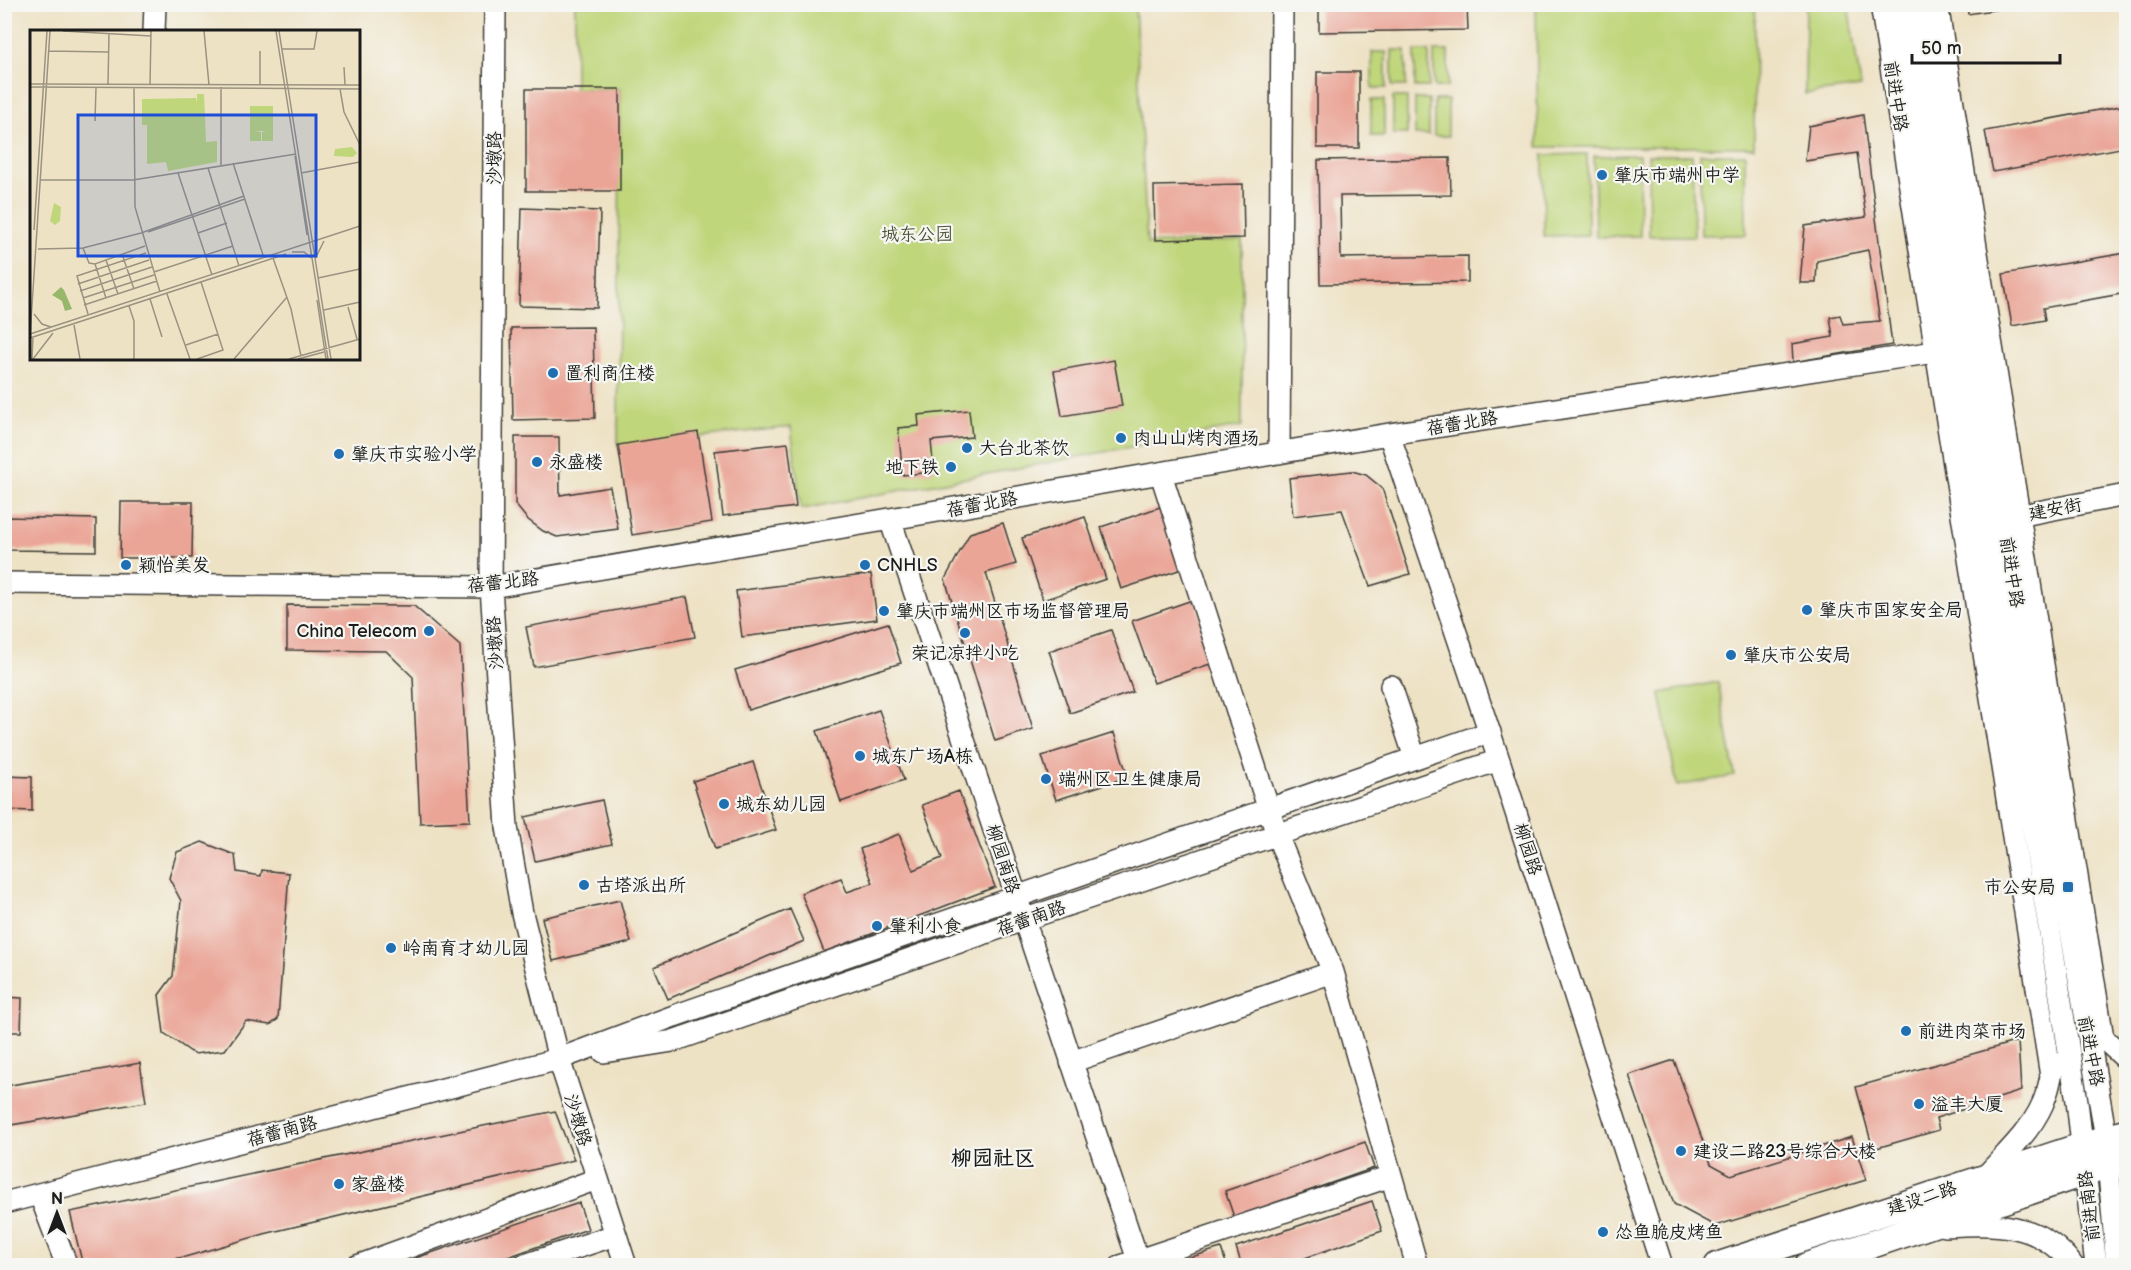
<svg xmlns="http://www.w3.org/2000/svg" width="2131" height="1270" font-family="'Balsamiq Sans','LXGW WenKai TC',sans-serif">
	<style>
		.green { fill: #bfd67a; stroke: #6e794b; stroke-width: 1.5 }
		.building { fill: #eaa597 }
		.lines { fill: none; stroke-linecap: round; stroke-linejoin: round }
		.minor-casing { stroke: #3c3a35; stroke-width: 24 }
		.major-casing { stroke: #3c3a35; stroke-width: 30 }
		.minor { stroke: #fff; stroke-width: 21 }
		.major { stroke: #fff; stroke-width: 27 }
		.poi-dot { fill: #1f6fb2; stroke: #f6f6f2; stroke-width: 2 }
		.labels { text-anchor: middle; stroke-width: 4.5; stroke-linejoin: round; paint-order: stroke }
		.street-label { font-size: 18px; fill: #1c1c1c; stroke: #f6f6f2 }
		.poi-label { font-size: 18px; fill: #1c1c1c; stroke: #f6f6f2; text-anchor: start }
		.park-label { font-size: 18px; fill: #4d5438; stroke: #f6f6f2 }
		.quarter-label { font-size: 21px; font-weight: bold; fill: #1c1c1c; stroke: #f6f6f2 }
		.inset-road { fill: none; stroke: #9a9381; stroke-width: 1.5 }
		.view { fill: #1d4ed8; fill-opacity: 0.15; stroke: #1d4ed8; stroke-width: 3 }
		.inset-edge { fill: none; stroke: #1c1c1c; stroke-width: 3 }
	</style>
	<rect width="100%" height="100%" fill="#f6f6f2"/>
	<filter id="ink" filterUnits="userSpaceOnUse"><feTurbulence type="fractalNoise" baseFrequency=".0167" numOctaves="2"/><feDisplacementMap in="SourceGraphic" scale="12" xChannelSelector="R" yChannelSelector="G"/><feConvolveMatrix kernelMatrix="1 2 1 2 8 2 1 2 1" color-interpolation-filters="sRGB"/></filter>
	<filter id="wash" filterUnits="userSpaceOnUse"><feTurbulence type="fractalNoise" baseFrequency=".008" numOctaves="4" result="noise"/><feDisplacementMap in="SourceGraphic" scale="24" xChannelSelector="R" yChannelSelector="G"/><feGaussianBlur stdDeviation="1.35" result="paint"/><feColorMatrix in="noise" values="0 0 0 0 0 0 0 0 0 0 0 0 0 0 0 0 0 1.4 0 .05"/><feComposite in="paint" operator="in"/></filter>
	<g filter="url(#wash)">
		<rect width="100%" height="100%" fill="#eee2c5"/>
		<path class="green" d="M 575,5 L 1135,5 L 1147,244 L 1242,240 L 1242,426 L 801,509 L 791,427 L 618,446 L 620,89 L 575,89 Z
			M 1536,5 L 1755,5 L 1754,147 L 1538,147 Z
			M 1806,5 L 1848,5 L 1861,87 L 1805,94 Z
			M 1392,50 L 1406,50 L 1406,86 L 1392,86 Z
			M 1415,51 L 1429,51 L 1429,87 L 1415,87 Z
			M 1434,51 L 1448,51 L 1448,87 L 1434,87 Z
			M 1372,52 L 1386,52 L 1386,88 L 1372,88 Z
			M 1393,97 L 1407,97 L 1407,134 L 1393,134 Z
			M 1415,99 L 1429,99 L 1429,135 L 1415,135 Z
			M 1371,100 L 1384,100 L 1384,136 L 1371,136 Z
			M 1434,100 L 1448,100 L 1448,136 L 1434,136 Z
			M 1587,154 L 1588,235 L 1544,236 L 1543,155 Z
			M 1745,154 L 1746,235 L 1701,235 L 1700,154 Z
			M 1639,155 L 1640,236 L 1596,237 L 1594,156 Z
			M 1648,155 L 1692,155 L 1694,236 L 1649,236 Z
			M 1718,682 L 1735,776 L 1677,786 L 1660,693 Z"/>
		<g id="blocks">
			<path class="building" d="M 1319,4 L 1341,4 L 1341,6 L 1467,5 L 1468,30 L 1319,32 Z
				M 1967,4 L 2019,4 L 2019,6 L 1968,14 Z
				M 1317,72 L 1359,72 L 1359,148 L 1317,148 Z
				M 526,89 L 620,89 L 620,191 L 526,191 Z
				M 2126,105 L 2126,147 L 1993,172 L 1985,131 Z
				M 1863,115 L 1892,345 L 1793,362 L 1792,344 L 1833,337 L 1830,317 L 1840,315 L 1843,324 L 1880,321 L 1868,250 L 1817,261 L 1816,283 L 1800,283 L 1805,226 L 1866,217 L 1857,153 L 1805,161 L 1809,126 Z
				M 1450,158 L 1451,195 L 1340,196 L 1341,258 L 1468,256 L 1468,282 L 1320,284 L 1318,160 Z
				M 1243,184 L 1244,238 L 1155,240 L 1154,186 Z
				M 522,208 L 600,211 L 597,308 L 519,306 Z
				M 2126,253 L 2126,293 L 2043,308 L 2045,320 L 2012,326 L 2003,274 Z
				M 593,327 L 595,418 L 513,420 L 511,328 Z
				M 1114,360 L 1122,406 L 1062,416 L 1054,371 Z
				M 969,410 L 972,437 L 931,441 L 934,472 L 903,475 L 898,428 L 919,426 L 918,415 Z
				M 698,432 L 712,522 L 632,535 L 618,445 Z
				M 515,437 L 559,437 L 560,495 L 610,487 L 618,529 L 557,537 L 543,531 L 527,519 L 515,504 Z
				M 788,443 L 796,507 L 723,516 L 715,451 Z
				M 1352,471 L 1366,475 L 1382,488 L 1410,574 L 1370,586 L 1342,510 L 1293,516 L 1289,478 Z
				M 121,502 L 193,502 L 192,558 L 120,558 Z
				M 1163,506 L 1185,568 L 1121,589 L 1101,527 Z
				M 4,517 L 96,519 L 96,551 L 4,550 Z
				M 1085,517 L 1106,579 L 1043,600 L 1022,538 Z
				M 1003,523 L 1016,564 L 986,573 L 1033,729 L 995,741 L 945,579 L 970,533 Z
				M 871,574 L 877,619 L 742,637 L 736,591 Z
				M 687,597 L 695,637 L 534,667 L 526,627 Z
				M 1195,599 L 1216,662 L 1154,683 L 1132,621 Z
				M 287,605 L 414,606 L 460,646 L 470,821 L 420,823 L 413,677 L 386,651 L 287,650 Z
				M 888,623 L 901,663 L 748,710 L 735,670 Z
				M 1111,630 L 1133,692 L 1070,713 L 1049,651 Z
				M 879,710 L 904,780 L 841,802 L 817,731 Z
				M 1114,733 L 1128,777 L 1056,800 L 1042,756 Z
				M 753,762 L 776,830 L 715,849 L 693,781 Z
				M 4,776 L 32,777 L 32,811 L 4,810 Z
				M 959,791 L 995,887 L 824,952 L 801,893 L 841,878 L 847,892 L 873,883 L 860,849 L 899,834 L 913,870 L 942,858 L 922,805 Z
				M 602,800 L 612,844 L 535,861 L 525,817 Z
				M 202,842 L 235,855 L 237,872 L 261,876 L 262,870 L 289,873 L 278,1019 L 270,1025 L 246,1021 L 225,1050 L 194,1054 L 164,1033 L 159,995 L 173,976 L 181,901 L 169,878 L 177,852 Z
				M 620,900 L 631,942 L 553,961 L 542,918 Z
				M 790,909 L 804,941 L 668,999 L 654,967 Z
				M 4,997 L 22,998 L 21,1032 L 4,1032 Z
				M 2018,1041 L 2021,1091 L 1936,1118 L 1939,1130 L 1873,1149 L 1856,1087 Z
				M 1674,1060 L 1711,1164 L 1731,1175 L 1852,1137 L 1866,1180 L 1715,1226 L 1674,1204 L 1629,1075 Z
				M 140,1063 L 146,1102 L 5,1126 L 5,1086 Z
				M 555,1111 L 574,1160 L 264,1234 L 185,1257 L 122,1266 L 83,1266 L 70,1212 Z
				M 1365,1142 L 1374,1168 L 1234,1217 L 1225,1191 Z
				M 1372,1201 L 1382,1231 L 1282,1266 L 1242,1266 L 1236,1247 Z
				M 579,1203 L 588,1229 L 482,1266 L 418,1266 L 416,1258 Z
				M 1221,1248 L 1227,1266 L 1176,1266 L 1175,1262 Z"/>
		</g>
	</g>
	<g filter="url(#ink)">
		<use href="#blocks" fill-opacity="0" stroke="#3c3a35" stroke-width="1.5"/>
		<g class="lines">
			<defs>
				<path id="minor" d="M 495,4 L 491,587 L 507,827 L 522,913 L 559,1059 L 626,1266
					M 1881,4 L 2051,1076
					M 1900,4 L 2077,1101 L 2096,1266
					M 1921,4 L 2033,707 L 2106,1138 L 2117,1266
					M 1937,4 L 2103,1038
					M 154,32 L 155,4
					M 1389,434 L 1499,760 L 1662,1266
					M 1279,453 L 1282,4
					M 1161,474 L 1277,835 L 1333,972 L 1417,1266
					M 2007,518 L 2126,495
					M 890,519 L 1140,1266
					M 4,583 L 491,587 L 1389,434 L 1955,349
					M 1391,686 L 1415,758
					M 2094,1030 L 2126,1059
					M 604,1052 L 673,1041 L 1023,920 L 1499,760
					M 1071,1062 L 1333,972
					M 1985,1177 C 2007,1152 2036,1127 2046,1095 C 2050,1085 2051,1074 2054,1063
					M 40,1195 L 67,1266
					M 4,1203 L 559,1059 L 674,1016 L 1490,732
					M 1944,1226 C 1994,1223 2041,1221 2073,1266
					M 357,1266 L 597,1179
					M 522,1266 L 615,1235
					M 1121,1266 L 1391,1176"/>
				<path id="major" d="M 1718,1266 L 2126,1132
					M 1808,1266 L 2126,1158"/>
			</defs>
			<use href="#minor" class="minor-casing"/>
			<use href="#major" class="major-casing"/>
			<use href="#minor" class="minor"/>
			<use href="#major" class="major"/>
		</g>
	</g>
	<g class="poi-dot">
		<circle cx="1602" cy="175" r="6"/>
		<circle cx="553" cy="373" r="6"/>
		<circle cx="1121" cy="438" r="6"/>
		<circle cx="967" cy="448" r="6"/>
		<circle cx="339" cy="454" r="6"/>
		<circle cx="537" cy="462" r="6"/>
		<circle cx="951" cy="467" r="6"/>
		<circle cx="126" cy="565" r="6"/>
		<circle cx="865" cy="565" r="6"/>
		<circle cx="1807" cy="610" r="6"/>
		<circle cx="884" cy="611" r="6"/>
		<circle cx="429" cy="631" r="6"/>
		<circle cx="965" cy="633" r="6"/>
		<circle cx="1731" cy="655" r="6"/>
		<circle cx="860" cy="756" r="6"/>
		<circle cx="1046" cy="779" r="6"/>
		<circle cx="724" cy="804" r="6"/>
		<circle cx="584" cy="885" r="6"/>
		<rect x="2062" y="881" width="12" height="12" rx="3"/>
		<circle cx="877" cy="926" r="6"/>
		<circle cx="391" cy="948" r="6"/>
		<circle cx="1906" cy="1031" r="6"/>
		<circle cx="1919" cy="1104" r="6"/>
		<circle cx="1681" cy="1151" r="6"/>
		<circle cx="339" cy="1184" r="6"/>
		<circle cx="1603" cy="1232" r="6"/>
	</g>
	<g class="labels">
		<g class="street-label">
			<text transform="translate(1896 96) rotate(81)" y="6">前进中路</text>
			<text transform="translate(494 158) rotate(-90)" y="6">沙墩路</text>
			<text transform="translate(1462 423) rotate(-9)" y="6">蓓蕾北路</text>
			<text transform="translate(982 504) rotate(-10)" y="6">蓓蕾北路</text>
			<text transform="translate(2055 509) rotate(-11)" y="6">建安街</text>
			<text transform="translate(2012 572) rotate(81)" y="6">前进中路</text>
			<text transform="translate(503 582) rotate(-6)" y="6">蓓蕾北路</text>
			<text transform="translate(495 643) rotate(-94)" y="6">沙墩路</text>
			<text transform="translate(1528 849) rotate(72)" y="6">柳园路</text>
			<text transform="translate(1003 859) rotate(72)" y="6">柳园南路</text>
			<text transform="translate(1031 918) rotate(-19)" y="6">蓓蕾南路</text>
			<text transform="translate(2091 1051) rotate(79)" y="6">前进中路</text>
			<text transform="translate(578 1120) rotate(73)" y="6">沙墩路</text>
			<text transform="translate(282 1131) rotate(-15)" y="6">蓓蕾南路</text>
			<text transform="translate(1922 1198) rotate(-18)" y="6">建设二路</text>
			<text transform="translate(2089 1206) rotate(-97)" y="6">前进南路</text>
		</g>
		<g class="poi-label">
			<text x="1614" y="181">肇庆市端州中学</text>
			<text x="565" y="379">置利商住楼</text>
			<text x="1133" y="444">肉山山烤肉酒场</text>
			<text x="979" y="454">大台北茶饮</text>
			<text x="351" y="460">肇庆市实验小学</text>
			<text x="549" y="468">永盛楼</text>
			<text x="939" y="473" text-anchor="end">地下铁</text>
			<text x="138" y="571">颖怡美发</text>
			<text x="877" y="571">CNHLS</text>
			<text x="1819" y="616">肇庆市国家安全局</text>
			<text x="896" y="617">肇庆市端州区市场监督管理局</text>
			<text x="417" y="637" text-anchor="end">China Telecom</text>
			<text x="965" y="659" text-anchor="middle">荣记凉拌小吃</text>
			<text x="1743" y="661">肇庆市公安局</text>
			<text x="872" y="762">城东广场A栋</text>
			<text x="1058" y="785">端州区卫生健康局</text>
			<text x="736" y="810">城东幼儿园</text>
			<text x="596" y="891">古塔派出所</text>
			<text x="2056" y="893" text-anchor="end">市公安局</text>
			<text x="889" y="932">肇利小食</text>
			<text x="403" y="954">岭南育才幼儿园</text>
			<text x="1918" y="1037">前进肉菜市场</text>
			<text x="1931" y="1110">溢丰大厦</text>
			<text x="1693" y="1157">建设二路23号综合大楼</text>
			<text x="351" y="1190">家盛楼</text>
			<text x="1615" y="1238">怂鱼脆皮烤鱼</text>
		</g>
		<g class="park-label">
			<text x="917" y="240">城东公园</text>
		</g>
		<g class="quarter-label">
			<text x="993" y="1165">柳园社区</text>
		</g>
	</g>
	<g transform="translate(30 30)">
		<rect width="330" height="330" fill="#eee2c5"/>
		<path d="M 167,64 L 174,64 L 176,112 L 187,111 L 187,132 L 138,141 L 136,132 L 117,134 L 117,95 L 112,95 L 112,69 L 166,68 L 167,73 ZM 220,76 L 243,76 L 243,111 L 232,111 L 232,102 L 236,101 L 225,101 L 231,102 L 231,111 L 220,111 ZM 322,117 L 327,123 L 323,127 L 304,126 L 305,119 ZM 24,173 L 31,177 L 30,191 L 25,195 L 20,191 Z" fill="#bfd67a"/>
		<path d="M 31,257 L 34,260 L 42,279 L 35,281 L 32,271 L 22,265 Z" fill="#97b76a"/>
		<path class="inset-road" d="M 33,1 L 121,6M 174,1 L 179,55M 246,1 L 298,329M 249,1 L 301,329M 252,19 L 284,19 L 287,1M 19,21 L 78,22M 314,37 L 315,55M 0,54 L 330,55M 78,55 L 79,3M 120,55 L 121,1M 230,55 L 230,21M 0,57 L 330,59M 104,58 L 105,177 L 130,262M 310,59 L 314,82 L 330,115M 65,91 L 66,58M 265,126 L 277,205M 203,133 L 234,228M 191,135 L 191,57M 178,138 L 209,236M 148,143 L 182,245M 271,143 L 330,132M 11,150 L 103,150 L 266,124M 4,200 L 17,1M 118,202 L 215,169M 168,203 L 197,193M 53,218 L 59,233 L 65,234 L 115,216M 8,219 L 53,218 L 111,203 L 214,166M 262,222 L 274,222 L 281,228M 92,224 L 104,259M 243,228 L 261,279 L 271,326M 285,229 L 294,211M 76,230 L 88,264M 65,234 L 76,268M 124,242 L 203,216M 288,248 L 330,239M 48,254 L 119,230M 50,261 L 122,237M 137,264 L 160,329M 53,268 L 124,245M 120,269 L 132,307M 287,270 L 296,329M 54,275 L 127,251M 99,276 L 104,291 L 104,329M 318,277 L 327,309M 294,280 L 330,272M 4,284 L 12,294 L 21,297M 58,284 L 47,246 L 116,223M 44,295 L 50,329M 0,304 L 330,196M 0,306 L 20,1M 0,308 L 256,224M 156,315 L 188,304M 2,329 L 3,307M 3,329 L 23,303M 167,329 L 193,320 L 171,252M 204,329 L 257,267M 259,329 L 330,309M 268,329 L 294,322"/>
		<path class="view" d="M 48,85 L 286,85 L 286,226 L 48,226 Z"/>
		<rect width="330" height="330" class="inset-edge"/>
	</g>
	<rect width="2131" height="1270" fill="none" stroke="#f6f6f2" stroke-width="24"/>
	<g transform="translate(57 1213)" stroke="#f6f6f2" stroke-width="4.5" paint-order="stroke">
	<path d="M0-4.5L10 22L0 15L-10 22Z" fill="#1c1c1c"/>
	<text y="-9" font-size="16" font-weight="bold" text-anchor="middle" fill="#1c1c1c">N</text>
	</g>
	<path d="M1912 54v9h148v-9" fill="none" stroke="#1c1c1c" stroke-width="3"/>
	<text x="1921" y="54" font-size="18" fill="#1c1c1c" stroke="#f6f6f2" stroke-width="4.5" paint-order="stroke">50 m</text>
</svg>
